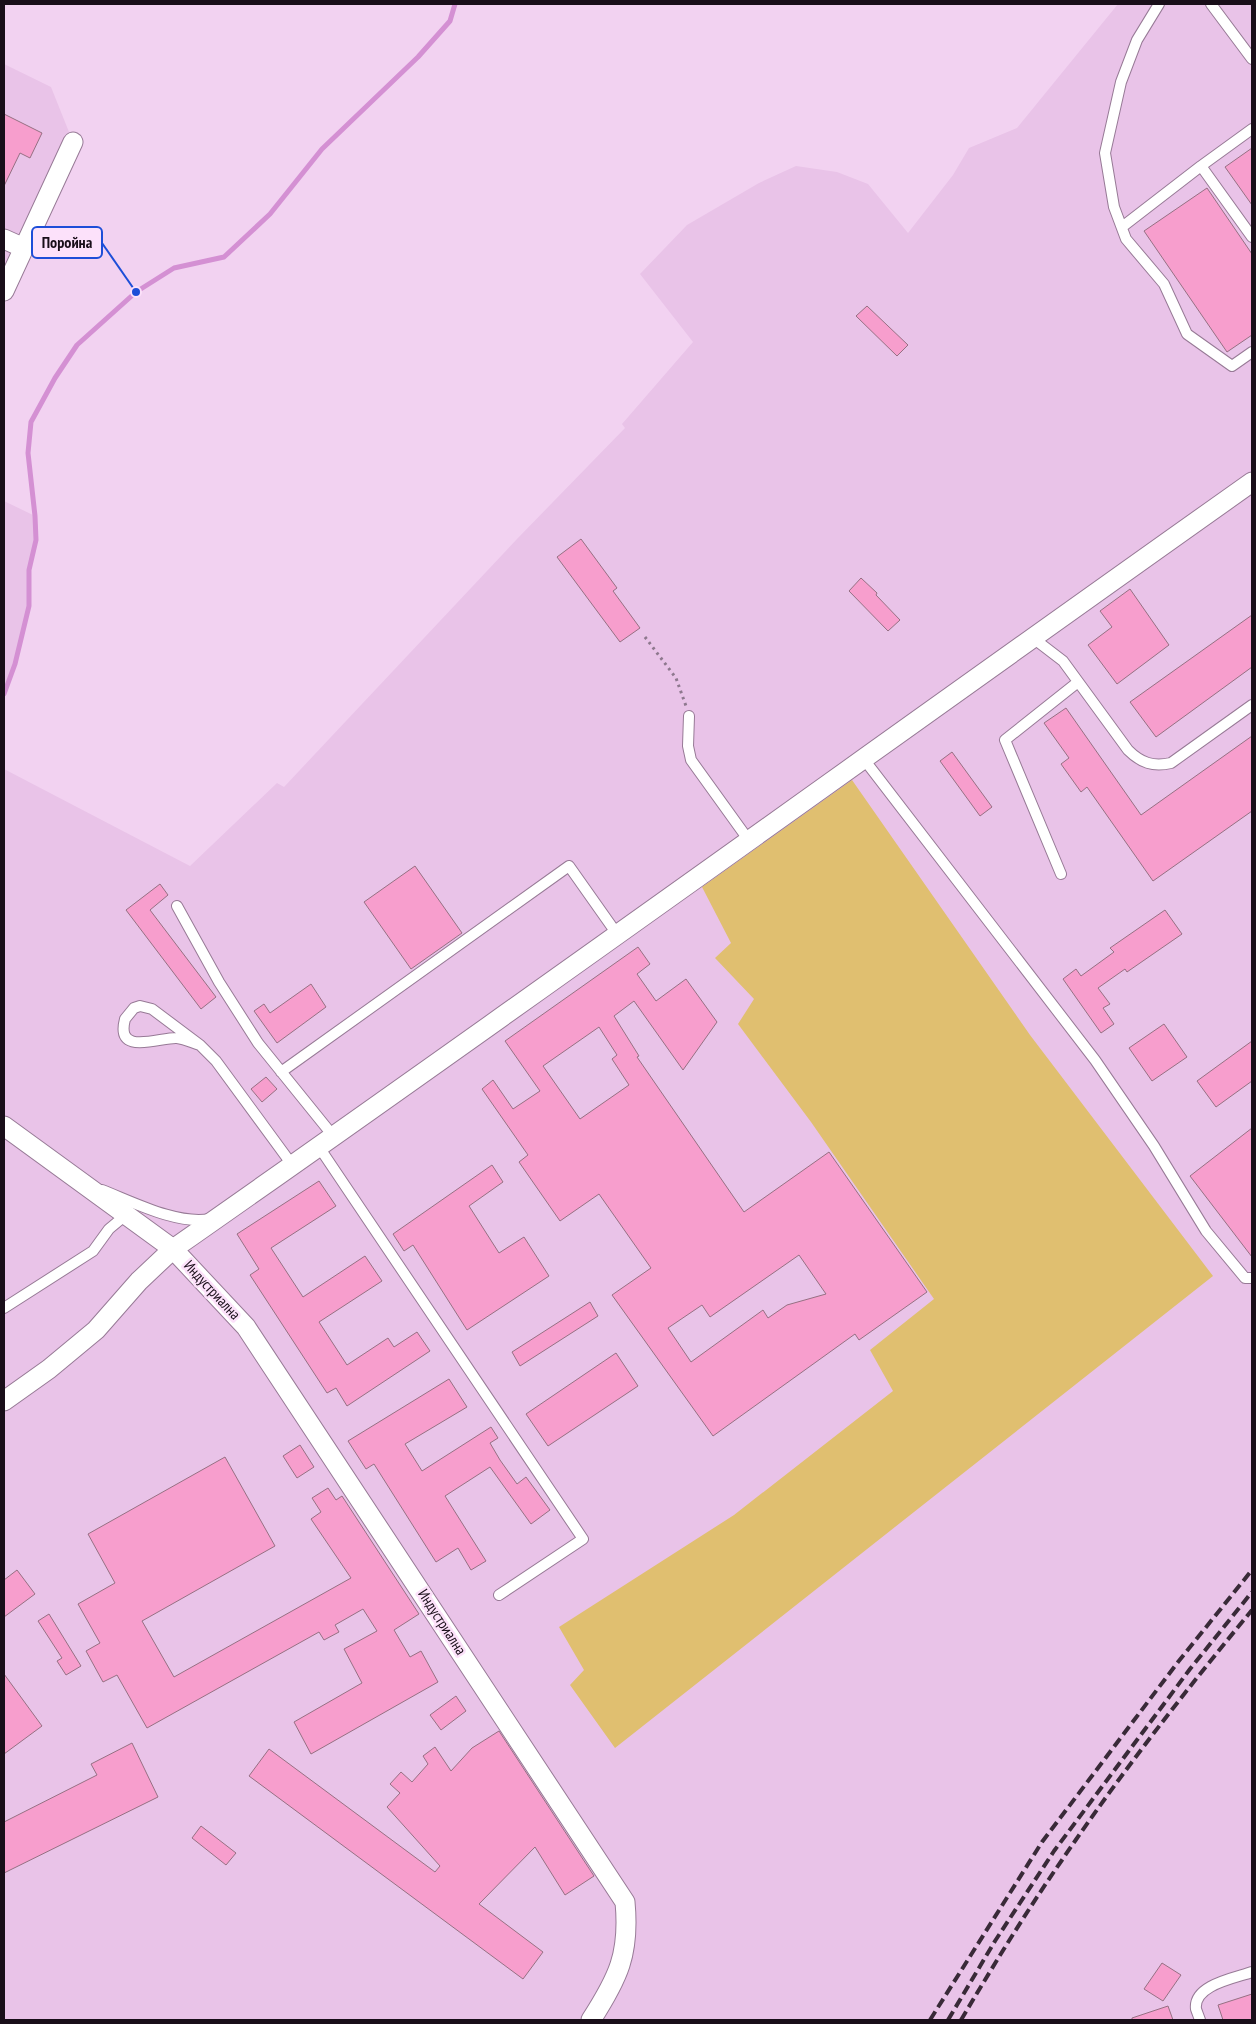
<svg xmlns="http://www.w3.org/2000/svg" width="1256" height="2024" font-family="'PT Sans Narrow',sans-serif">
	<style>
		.built { fill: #e9c3e8 }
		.green { fill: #e0bf70 }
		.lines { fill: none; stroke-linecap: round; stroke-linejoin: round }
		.stream { stroke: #d490d3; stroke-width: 5 }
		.building { fill: #f79ecd; stroke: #967083; fill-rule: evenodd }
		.service-casing { stroke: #977a96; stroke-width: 12 }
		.minor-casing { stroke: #977a96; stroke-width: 21 }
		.path { stroke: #8e788e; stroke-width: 3; stroke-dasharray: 2.5 4; stroke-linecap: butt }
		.service { stroke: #fff; stroke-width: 10 }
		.minor { stroke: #fff; stroke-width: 19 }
		.rail { stroke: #392a38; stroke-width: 4; stroke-dasharray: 10 5; stroke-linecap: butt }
		.labels { text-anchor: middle; stroke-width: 5; stroke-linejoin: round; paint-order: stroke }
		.street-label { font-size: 15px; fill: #190e19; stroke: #fce1fa }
		.leader { fill: none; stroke: #1d4ed8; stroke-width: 2 }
		.callout-dot { fill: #1d4ed8; stroke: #fce1fa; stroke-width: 2 }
		.callout { fill: #fce1fa; stroke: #1d4ed8; stroke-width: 2 }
		.callout-label { font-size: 16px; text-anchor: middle; font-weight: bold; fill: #190e19 }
	</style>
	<rect width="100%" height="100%" fill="#f2d2f1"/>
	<path class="built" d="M 1118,4 L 1252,4 L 1252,2020 L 4,2020 L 4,769 L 190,866 L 277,783 L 284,787 L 517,539 L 625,428 L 622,424 L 693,342 L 640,274 L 687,225 L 759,183 L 796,166 L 837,172 L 868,184 L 908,233 L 953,175 L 969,148 L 1017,128 Z
		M 4,64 L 51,87 L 73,142 L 4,291 Z
		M 4,501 L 35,516 L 36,540 L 29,570 L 29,606 L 15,664 L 4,694 Z"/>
	<path class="green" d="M 852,780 L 1030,1035 L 1213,1276 L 615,1748 L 570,1685 L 584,1670 L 559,1627 L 734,1515 L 893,1391 L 870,1350 L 934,1299 L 811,1122 L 738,1024 L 754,999 L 715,958 L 731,943 L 702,887 Z"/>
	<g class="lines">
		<path class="stream" d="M 4,694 L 15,664 L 29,606 L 29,570 L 36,540 L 35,516 L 28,453 L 31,422 L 55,378 L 77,345 L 136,292 L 174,268 L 224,257 L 270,214 L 322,149 L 418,57 L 450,21 L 455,4"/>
	</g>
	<path class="building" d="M 4,114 L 42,133 L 30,158 L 20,153 L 4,186 Z
		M 1252,148 L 1252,205 L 1225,167 Z
		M 1207,188 L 1252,254 L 1252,335 L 1227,352 L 1144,231 Z
		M 867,306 L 908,345 L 897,356 L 856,316 Z
		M 581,539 L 617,588 L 613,591 L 640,628 L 620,642 L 557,557 Z
		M 861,578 L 877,593 L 876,595 L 900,620 L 888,631 L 849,591 Z
		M 1130,589 L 1169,645 L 1117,684 L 1088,645 L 1112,627 L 1100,611 Z
		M 1252,615 L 1252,667 L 1156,737 L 1130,702 Z
		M 1066,708 L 1141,815 L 1252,736 L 1252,811 L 1153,881 L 1087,787 L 1081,792 L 1061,764 L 1069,758 L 1044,723 Z
		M 952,752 L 992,807 L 980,816 L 940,761 Z
		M 415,866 L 462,933 L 411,969 L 364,902 Z
		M 160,884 L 168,895 L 150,910 L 216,997 L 201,1009 L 126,910 Z
		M 1165,910 L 1182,934 L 1127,972 L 1125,969 L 1098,988 L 1110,1004 L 1103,1008 L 1114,1024 L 1101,1033 L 1063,979 L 1076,969 L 1081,976 L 1114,952 L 1110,948 Z
		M 638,947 L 650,964 L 637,974 L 656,1001 L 686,979 L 717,1022 L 683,1070 L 634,1001 L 614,1016 L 639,1056 L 637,1057 L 744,1212 L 829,1152 L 927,1292 L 859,1340 L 855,1334 L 713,1436 L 612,1295 L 651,1268 L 599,1194 L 560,1221 L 519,1162 L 528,1155 L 482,1089 L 493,1080 L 513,1109 L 540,1091 L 505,1041 ZM 599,1027 L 617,1055 L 612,1059 L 629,1085 L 580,1119 L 543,1066 ZM 799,1255 L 826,1294 L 787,1305 L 768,1318 L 763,1310 L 691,1362 L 668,1328 L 702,1305 L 710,1317 Z
		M 311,984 L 326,1007 L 277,1043 L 254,1011 L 264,1004 L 270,1013 Z
		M 1164,1024 L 1187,1057 L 1152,1081 L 1129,1048 Z
		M 1252,1041 L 1252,1081 L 1216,1107 L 1197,1081 Z
		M 266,1077 L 277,1089 L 262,1102 L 251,1089 Z
		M 1252,1128 L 1252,1257 L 1190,1176 Z
		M 492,1165 L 503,1182 L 469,1206 L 499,1253 L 524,1237 L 549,1276 L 467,1330 L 413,1245 L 404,1251 L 393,1234 Z
		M 319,1181 L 336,1206 L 271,1248 L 303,1297 L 365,1256 L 382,1281 L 319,1322 L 347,1365 L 388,1338 L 394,1347 L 417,1332 L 430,1351 L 347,1406 L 336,1388 L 327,1393 L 250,1275 L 259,1269 L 237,1234 Z
		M 590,1302 L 598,1316 L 520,1366 L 512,1352 Z
		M 616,1353 L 638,1386 L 548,1446 L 526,1414 Z
		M 449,1379 L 467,1407 L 405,1444 L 422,1471 L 491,1427 L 498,1438 L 490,1443 L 500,1460 L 517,1484 L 526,1477 L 550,1510 L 531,1524 L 490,1467 L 445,1496 L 486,1561 L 471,1570 L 458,1548 L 436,1562 L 374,1464 L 366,1469 L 348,1441 Z
		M 300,1445 L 314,1467 L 297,1478 L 283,1456 Z
		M 225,1457 L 275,1546 L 142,1621 L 174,1677 L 351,1578 L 311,1519 L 321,1512 L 312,1498 L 328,1488 L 336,1500 L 342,1496 L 419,1614 L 394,1630 L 410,1657 L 421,1651 L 438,1682 L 311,1754 L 294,1722 L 362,1683 L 344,1649 L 377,1631 L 363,1609 L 335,1625 L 339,1632 L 324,1640 L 319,1632 L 147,1728 L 117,1675 L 103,1682 L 86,1651 L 100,1643 L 78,1604 L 115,1583 L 88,1534 Z
		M 17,1570 L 35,1594 L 4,1617 L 4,1580 Z
		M 49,1614 L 81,1666 L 66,1675 L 57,1661 L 62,1658 L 38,1621 Z
		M 4,1674 L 42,1726 L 4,1754 Z
		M 456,1696 L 466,1711 L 441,1730 L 430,1715 Z
		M 499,1731 L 594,1876 L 565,1895 L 535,1847 L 479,1904 L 543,1952 L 523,1979 L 249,1776 L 269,1749 L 435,1872 L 440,1866 L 387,1807 L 400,1793 L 390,1784 L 401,1772 L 412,1782 L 428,1764 L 423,1756 L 435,1747 L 451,1771 L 472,1748 Z
		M 132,1743 L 158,1797 L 4,1873 L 4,1822 L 97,1775 L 91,1764 Z
		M 201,1826 L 236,1853 L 226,1865 L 192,1838 Z
		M 1162,1963 L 1181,1975 L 1163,2001 L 1144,1989 Z
		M 1252,1994 L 1252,2020 L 1223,2020 L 1218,2005 Z
		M 1168,2006 L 1173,2020 L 1132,2020 L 1132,2018 Z"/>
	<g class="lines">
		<defs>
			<path id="service" d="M 1159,4 L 1137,40 L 1121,82 L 1105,153 L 1114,207 L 1126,239 L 1164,284 L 1187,334 L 1232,366 L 1252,352
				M 1211,4 L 1252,59
				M 1201,166 L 1252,237
				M 1122,227 L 1201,166 L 1252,129
				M 1033,638 L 1063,661 L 1128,750 C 1141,763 1153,767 1171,763 L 1252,705
				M 689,716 L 688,746 L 691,760 L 750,842
				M 863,758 L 1095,1060 L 1154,1146 L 1206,1231 L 1245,1278 L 1252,1278
				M 1061,874 L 1005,740 L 1078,682
				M 177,906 L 219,982 L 258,1043 L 334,1137
				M 200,1045 C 193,1043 185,1039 177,1038 C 160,1037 115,1057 125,1019 L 134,1008 L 140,1006 L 152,1009 L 200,1045 L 216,1061 L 293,1166
				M 281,1072 L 569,866 L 617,934
				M 319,1147 L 583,1539 L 499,1595
				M 102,1190 C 133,1202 177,1225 210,1219
				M 4,1308 L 93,1251 L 109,1229 L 127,1214
				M 1200,2020 C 1199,2017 1197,2012 1196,2009 C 1193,1985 1235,1978 1252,1972"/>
			<path id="minor" d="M 4,239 L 24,248
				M 4,291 L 73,142
				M 4,1126 L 173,1249 L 246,1327 L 625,1902 C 630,1954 618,1978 591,2020
				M 4,1401 L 49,1369 L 96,1330 L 139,1281 L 173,1249 C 535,996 892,737 1252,482"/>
		</defs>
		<use href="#service" class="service-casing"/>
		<use href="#minor" class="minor-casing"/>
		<path class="path" d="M 645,637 L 676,678 L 686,706"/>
		<use href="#service" class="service"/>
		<use href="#minor" class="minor"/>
		<path class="rail" d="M 930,2020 L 1042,1842 L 1178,1662 L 1252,1570
			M 948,2020 L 995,1941 L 1054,1851 L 1190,1669 L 1252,1592
			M 961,2020 C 993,1966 1026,1912 1062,1860 C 1121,1773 1186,1690 1252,1610"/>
	</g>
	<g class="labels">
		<g class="street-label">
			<text transform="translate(212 1290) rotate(47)" y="5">Индустриална</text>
			<text transform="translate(442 1622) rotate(57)" y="5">Индустриална</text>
		</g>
	</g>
	<path class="leader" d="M136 292L102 243"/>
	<circle class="callout-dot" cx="136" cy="292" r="5"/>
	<rect class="callout" x="32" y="227" width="70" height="31" rx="5"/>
	<g class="callout-label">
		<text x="67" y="248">Поройна</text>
	</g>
	<rect width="1256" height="2024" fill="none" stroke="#190e19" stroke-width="10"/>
</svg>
